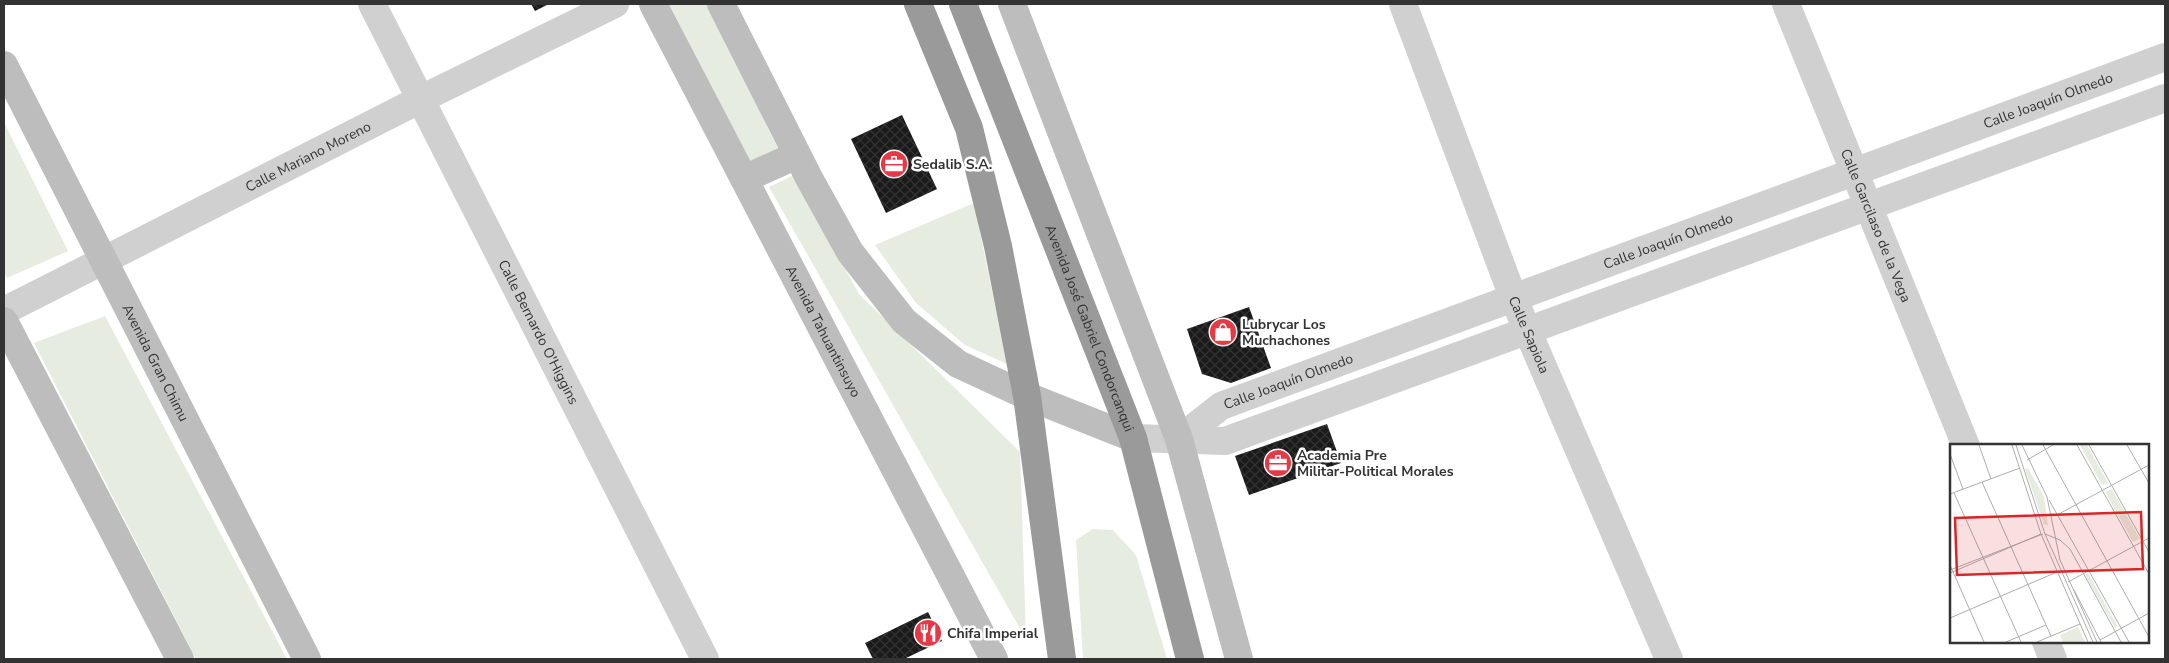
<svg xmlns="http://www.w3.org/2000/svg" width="2169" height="663" font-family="'Nunito Sans',sans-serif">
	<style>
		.green { fill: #e6ecdf }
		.building { fill: url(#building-cross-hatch) }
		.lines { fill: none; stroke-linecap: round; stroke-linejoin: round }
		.street { stroke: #d0d0d0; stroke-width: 28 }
		.secondary { stroke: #bdbdbd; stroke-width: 28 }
		.highway { stroke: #9a9a9a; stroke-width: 28 }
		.labels { text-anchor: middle; stroke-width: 5; stroke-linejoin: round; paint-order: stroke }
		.street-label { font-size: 14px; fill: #333; stroke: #fff }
		.poi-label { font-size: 14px; font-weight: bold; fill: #333; stroke: #fff; text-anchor: start }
		.inset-road { fill: none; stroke: #adadad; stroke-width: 1 }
		.view { fill: #d62828; fill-opacity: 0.15; stroke: #d62828; stroke-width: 2.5 }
		.inset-edge { fill: none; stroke: #333; stroke-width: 2.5 }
	</style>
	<defs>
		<pattern id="building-cross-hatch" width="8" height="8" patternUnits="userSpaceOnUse" patternTransform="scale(1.25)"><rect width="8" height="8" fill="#1a1a1a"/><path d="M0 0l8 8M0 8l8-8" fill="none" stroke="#333"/></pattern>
	</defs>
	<rect width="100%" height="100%" fill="#fff"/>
	<path class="green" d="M 669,4 L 708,4 L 779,151 L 750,161 Z
		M 4,122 L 68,251 L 7,278 L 4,271 Z
		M 794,175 L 859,294 L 1020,452 L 1026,639 L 769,187 Z
		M 974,203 L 1007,364 L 965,345 L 916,303 L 875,245 Z
		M 105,316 L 287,659 L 196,659 L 34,343 Z
		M 1093,529 L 1113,530 L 1136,555 L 1167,659 L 1083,659 L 1076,540 Z"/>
	<path class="building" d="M 531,4 L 549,4 L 535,11 Z
		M 902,115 L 937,189 L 886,213 L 851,139 Z
		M 1249,307 L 1271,368 L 1231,383 L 1202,374 L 1187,329 Z
		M 1327,424 L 1341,463 L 1249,495 L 1235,456 Z
		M 928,612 L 942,641 L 904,659 L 873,659 L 865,643 Z"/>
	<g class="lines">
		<g class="street">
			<path id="s1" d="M 372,4 L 705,659"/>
			<path id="s2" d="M 1403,4 L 1513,297 L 1669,659"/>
			<path id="s3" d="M 1786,4 L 1966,446"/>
			<path id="s4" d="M 4,311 L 421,99 L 615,4"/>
			<path d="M 1133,438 L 1225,441 L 2165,98"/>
			<path id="s5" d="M 1179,439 L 1221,406 L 2165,57"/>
			<path d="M 2046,642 L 2053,659"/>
		</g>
		<g class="secondary">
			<path id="s6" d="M 653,4 L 994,659"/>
			<path d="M 721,4 L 809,178 L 850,252 L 904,321 L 958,364 L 1027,396 L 1133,438"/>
			<path d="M 1012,4 L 1179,439 L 1239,659"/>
			<path id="s7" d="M 4,65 L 307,659"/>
			<path d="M 744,179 L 797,155"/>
			<path d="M 4,321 L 180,659"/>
		</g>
		<g class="highway">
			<path d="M 918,4 L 969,128 L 998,246 L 1027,396 L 1062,659"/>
			<path id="s8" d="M 963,4 L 1133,438 L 1190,659"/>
		</g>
	</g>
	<defs>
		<symbol id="office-disc" viewBox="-11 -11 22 22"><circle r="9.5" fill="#e63946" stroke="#fff"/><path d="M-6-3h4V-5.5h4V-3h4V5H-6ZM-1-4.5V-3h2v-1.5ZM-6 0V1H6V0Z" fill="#fff"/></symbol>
		<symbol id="shop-disc" viewBox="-11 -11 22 22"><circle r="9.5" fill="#e63946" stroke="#fff"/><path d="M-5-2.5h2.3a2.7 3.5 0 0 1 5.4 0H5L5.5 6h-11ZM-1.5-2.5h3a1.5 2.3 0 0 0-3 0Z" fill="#fff"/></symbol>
		<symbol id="restaurant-disc" viewBox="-11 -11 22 22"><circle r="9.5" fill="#e63946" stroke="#fff"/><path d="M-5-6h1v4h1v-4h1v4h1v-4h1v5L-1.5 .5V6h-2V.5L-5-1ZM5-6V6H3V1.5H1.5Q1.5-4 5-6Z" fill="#fff"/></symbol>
	</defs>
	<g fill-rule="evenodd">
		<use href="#office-disc" x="878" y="148" width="32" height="32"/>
		<use href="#shop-disc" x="1207" y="316" width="32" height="32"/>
		<use href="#office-disc" x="1262" y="447" width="32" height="32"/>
		<use href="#restaurant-disc" x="912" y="617" width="32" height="32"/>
	</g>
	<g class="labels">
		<g class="street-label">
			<text dy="5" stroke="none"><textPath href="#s5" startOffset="935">Calle Joaquín Olmedo</textPath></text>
			<text dy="5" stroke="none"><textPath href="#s4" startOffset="341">Calle Mariano Moreno</textPath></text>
			<text dy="5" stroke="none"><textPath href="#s3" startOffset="239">Calle Garcilaso de la Vega</textPath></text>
			<text dy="5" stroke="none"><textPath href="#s5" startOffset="530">Calle Joaquín Olmedo</textPath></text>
			<text dy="5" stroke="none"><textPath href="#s8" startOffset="348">Avenida José Gabriel Condorcanqui</textPath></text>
			<text dy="5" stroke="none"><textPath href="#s1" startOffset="368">Calle Bernardo O'Higgins</textPath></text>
			<text dy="5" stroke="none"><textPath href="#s6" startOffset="369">Avenida Tahuantinsuyo</textPath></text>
			<text dy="5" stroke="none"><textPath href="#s2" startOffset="354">Calle Sapiola</textPath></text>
			<text dy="5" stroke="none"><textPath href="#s7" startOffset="334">Avenida Gran Chimu</textPath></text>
			<text dy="5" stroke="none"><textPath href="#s5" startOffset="125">Calle Joaquín Olmedo</textPath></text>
		</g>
		<g class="poi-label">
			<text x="913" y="169">Sedalib S.A.</text>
			<text x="1242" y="329">Lubrycar Los<tspan x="1242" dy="16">Muchachones</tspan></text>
			<text x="1297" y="460">Academia Pre<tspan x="1297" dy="16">Militar-Political Morales</tspan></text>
			<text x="947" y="638">Chifa Imperial</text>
		</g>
	</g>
	<g transform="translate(1950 444)">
		<rect width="199" height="199" fill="#fff"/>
		<path d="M 130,1 L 137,1 L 158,39 L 152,41 ZM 78,24 L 94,53 L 98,82 L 94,80 L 75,25 ZM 162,45 L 190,95 L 183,98 L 155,48 ZM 138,129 L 168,183 L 165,184 L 135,131 ZM 128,183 L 135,198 L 113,198 L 110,191 Z" fill="#e6ecdf"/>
		<path class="inset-road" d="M 29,1 L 41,35M 62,1 L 91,90 L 138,198M 66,1 L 95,90 L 143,198M 72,1 L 97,53 L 110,116 L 147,198M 93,1 L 199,193M 127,1 L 199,130M 139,1 L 199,108M 177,1 L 199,39M 0,10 L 13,45M 77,16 L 103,1M 32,38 L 101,192M 4,49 L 71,198M 0,50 L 70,24M 99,56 L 179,198M 107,71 L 199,21M 95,90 L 110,96 L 120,105 L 171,198M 0,121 L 34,198M 0,126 L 93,90M 0,129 L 91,90M 118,138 L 199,94M 124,146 L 151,198M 0,174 L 107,128M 150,196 L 199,169M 56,198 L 96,181M 87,198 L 130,180"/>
		<path class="view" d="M 191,68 L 193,125 L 7,131 L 5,74 Z"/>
		<rect width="199" height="199" class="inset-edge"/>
	</g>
	<rect width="2169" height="663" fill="none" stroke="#333333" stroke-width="10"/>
</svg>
